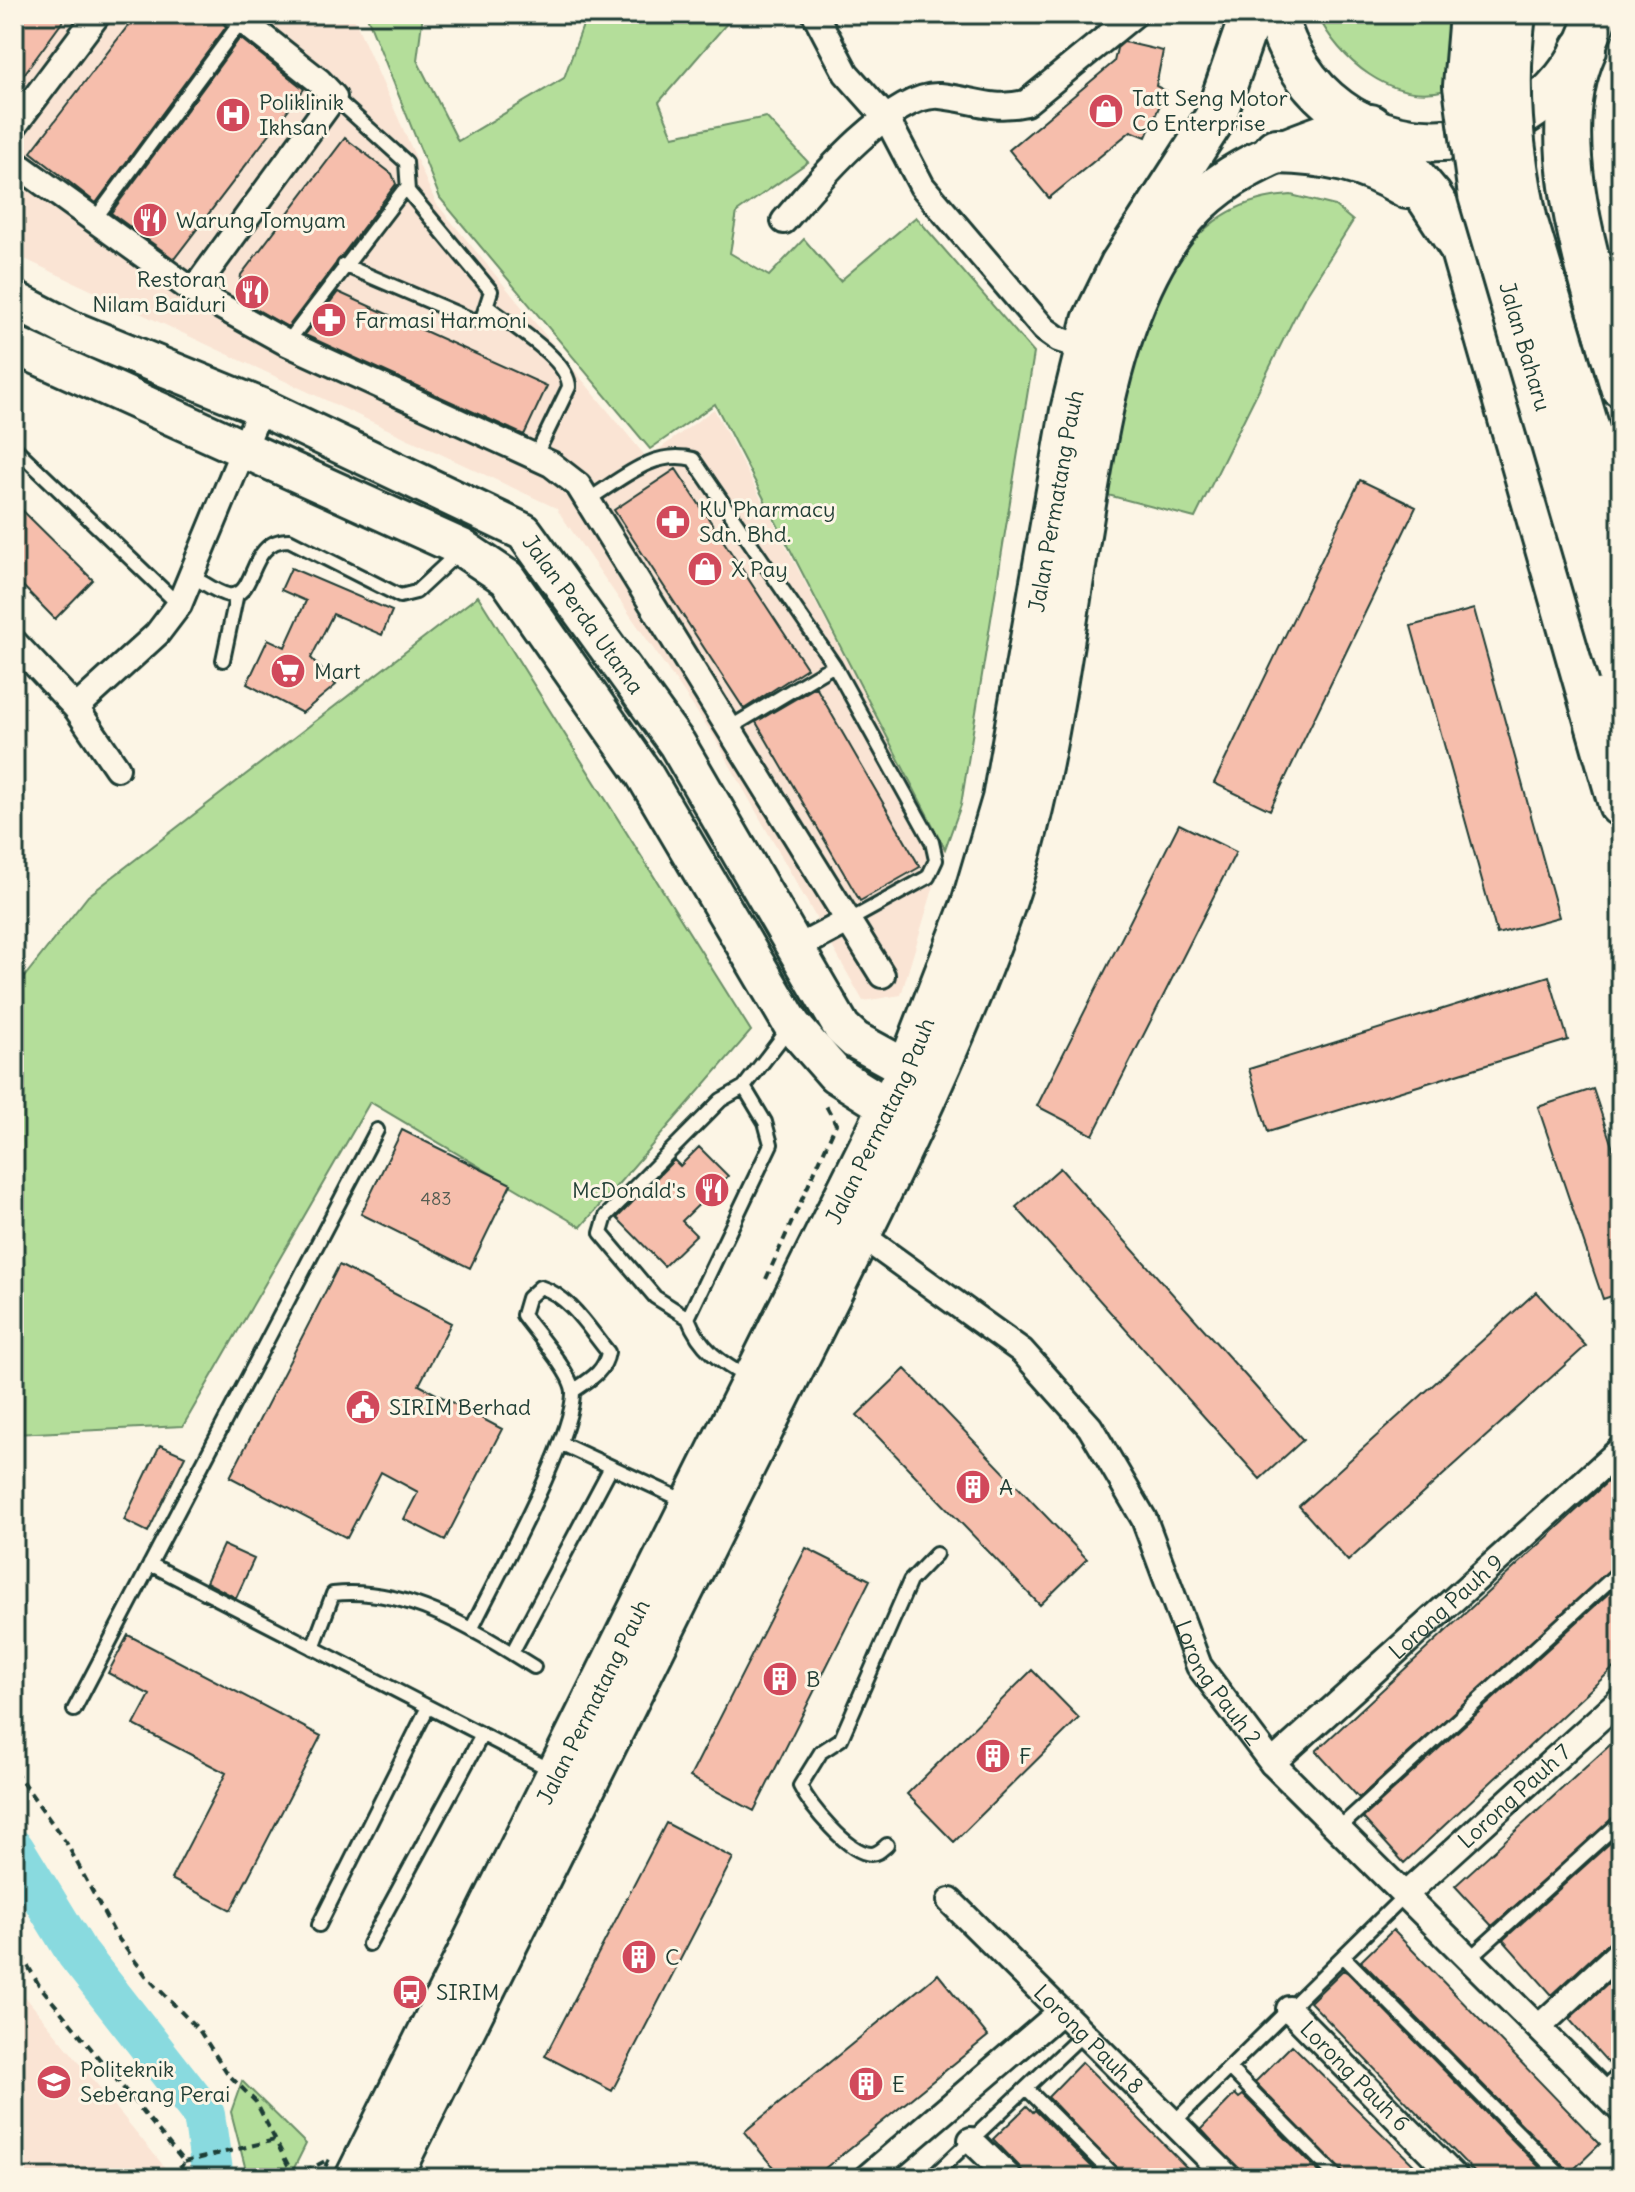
<svg xmlns="http://www.w3.org/2000/svg" width="1635" height="2192" font-family="Delius,sans-serif">
	<style>
		.built { fill: #fae4d4 }
		.green { fill: #b4de9a; stroke: #6a8e67; stroke-width: 2 }
		.lines { fill: none; stroke-linecap: round; stroke-linejoin: round }
		.river { stroke: #89dadf; stroke-width: 42 }
		.building { fill: #f6beac; stroke: #1f3d34; stroke-width: 2 }
		.lane-casing { stroke: #1f3d34; stroke-width: 18 }
		.street-casing { stroke: #1f3d34; stroke-width: 30 }
		.secondary-casing { stroke: #1f3d34; stroke-width: 42 }
		.primary-casing { stroke: #1f3d34; stroke-width: 46 }
		.highway-casing { stroke: #1f3d34; stroke-width: 50 }
		.path { stroke: #1f3d34; stroke-width: 4; stroke-dasharray: 8 6; stroke-linecap: butt }
		.lane { stroke: #fcf5e5; stroke-width: 12 }
		.street { stroke: #fcf5e5; stroke-width: 24 }
		.secondary { stroke: #fcf5e5; stroke-width: 36 }
		.primary { stroke: #fcf5e5; stroke-width: 40 }
		.highway { stroke: #fcf5e5; stroke-width: 44 }
		.highway-bridge-casing { stroke: #1f3d34; stroke-width: 50; stroke-linecap: butt }
		.highway-bridge { stroke: #fcf5e5; stroke-width: 44 }
		.labels { text-anchor: middle; stroke-width: 6; stroke-linejoin: round; paint-order: stroke }
		.number-label { font-size: 18px; fill: #555d52 }
		.poi-label { font-size: 22px; fill: #1f3d34; stroke: #fcf5e5; text-anchor: start }
		.street-label { font-size: 22px; fill: #1f3d34; stroke: #fcf5e5 }
	</style>
	<rect width="100%" height="100%" fill="#fcf5e5"/>
	<filter id="ink" filterUnits="userSpaceOnUse"><feTurbulence type="fractalNoise" baseFrequency=".0125" numOctaves="2"/><feDisplacementMap in="SourceGraphic" scale="16" xChannelSelector="R" yChannelSelector="G"/><feConvolveMatrix kernelMatrix="1 2 1 2 8 2 1 2 1" color-interpolation-filters="sRGB"/></filter>
	<g filter="url(#ink)">
		<path class="built" d="M 14,14 L 352,14 L 436,203 L 647,458 L 714,409 L 945,849 L 901,995 L 863,1001 L 713,735 L 556,508 L 14,254 Z
			M 14,1979 L 23,1994 L 167,2170 L 163,2178 L 14,2178 Z"/>
		<path class="green" d="M 366,14 L 423,14 L 417,60 L 458,141 L 564,78 L 587,14 L 735,14 L 659,102 L 673,136 L 766,117 L 808,162 L 737,212 L 730,253 L 769,276 L 804,239 L 840,281 L 916,217 L 1034,353 L 961,805 L 945,849 L 715,404 L 650,449 L 440,198 Z
			M 1317,14 L 1540,14 C 1526,43 1515,47 1488,64 C 1476,72 1460,87 1446,90 C 1391,104 1339,60 1317,14 Z
			M 1291,195 L 1335,206 L 1353,221 L 1303,300 L 1195,518 L 1104,494 C 1127,385 1148,202 1291,195 Z
			M 478,596 L 751,1031 L 581,1227 L 370,1102 L 183,1426 L 14,1434 L 14,990 L 88,896 Z
			M 242,2081 L 306,2144 L 289,2178 L 248,2178 L 231,2112 Z"/>
		<g class="lines">
			<path class="river" d="M 14,1850 L 77,1953 L 204,2115 L 213,2178"/>
		</g>
		<path class="building" d="M 14,14 L 68,14 L 14,88 Z
			M 137,14 L 217,14 L 226,27 L 96,203 L 31,152 Z
			M 240,38 L 304,89 L 174,259 L 111,213 Z
			M 1124,42 L 1163,51 L 1156,86 L 1166,91 L 1146,137 L 1131,131 L 1049,198 L 1009,150 L 1114,62 L 1117,48 Z
			M 345,138 L 392,174 L 396,184 L 288,327 L 238,299 L 241,275 Z
			M 338,292 L 547,386 L 524,435 L 305,335 Z
			M 676,469 L 807,668 L 744,709 L 614,510 Z
			M 1360,480 L 1416,507 L 1270,810 L 1214,783 Z
			M 14,502 L 93,580 L 55,619 L 14,577 Z
			M 291,568 L 392,611 L 382,635 L 333,614 L 311,658 L 336,685 L 302,713 L 247,684 L 268,639 L 285,647 L 306,601 L 281,590 Z
			M 1474,609 L 1559,917 L 1497,934 L 1411,626 Z
			M 816,687 L 920,867 L 860,901 L 756,722 Z
			M 1179,824 L 1236,852 L 1093,1135 L 1037,1106 Z
			M 1549,976 L 1568,1040 L 1268,1132 L 1249,1069 Z
			M 1593,1089 L 1621,1173 L 1621,1293 L 1603,1299 L 1538,1107 Z
			M 402,1130 L 511,1184 L 470,1268 L 361,1214 Z
			M 699,1147 L 728,1176 L 682,1221 L 696,1235 L 664,1266 L 617,1218 L 674,1160 L 680,1166 Z
			M 1060,1168 L 1303,1440 L 1260,1479 L 1016,1207 Z
			M 339,1265 L 451,1323 L 419,1385 L 502,1429 L 445,1540 L 404,1519 L 418,1492 L 381,1472 L 347,1538 L 230,1477 Z
			M 1536,1292 L 1586,1346 L 1348,1561 L 1299,1506 Z
			M 905,1369 L 1087,1559 L 1040,1605 L 857,1415 Z
			M 160,1445 L 185,1456 L 148,1532 L 124,1520 Z
			M 1621,1469 L 1621,1561 L 1359,1798 L 1316,1751 Z
			M 223,1545 L 254,1559 L 236,1598 L 206,1582 Z
			M 806,1548 L 870,1580 L 754,1811 L 690,1777 Z
			M 1621,1582 L 1621,1661 L 1404,1863 L 1363,1818 Z
			M 128,1635 L 321,1736 L 231,1910 L 171,1879 L 226,1773 L 134,1725 L 150,1695 L 108,1673 Z
			M 1032,1670 L 1079,1718 L 954,1842 L 907,1794 Z
			M 1621,1735 L 1621,1812 L 1492,1926 L 1455,1886 Z
			M 666,1823 L 733,1858 L 612,2091 L 545,2056 Z
			M 1621,1833 L 1621,1936 L 1611,1940 L 1552,1995 L 1503,1940 Z
			M 1393,1930 L 1600,2144 L 1570,2173 L 1361,1961 Z
			M 1343,1970 L 1348,1973 L 1550,2178 L 1480,2178 L 1310,2002 Z
			M 1621,1971 L 1621,2058 L 1611,2066 L 1569,2019 Z
			M 938,1974 L 988,2036 L 813,2178 L 782,2178 L 744,2132 Z
			M 1292,2045 L 1427,2178 L 1347,2178 L 1255,2082 Z
			M 1082,2062 L 1140,2120 L 1197,2178 L 1125,2178 L 1048,2097 Z
			M 1235,2094 L 1239,2098 L 1243,2095 L 1325,2178 L 1246,2178 L 1201,2129 Z
			M 1027,2106 L 1033,2112 L 1035,2110 L 1103,2178 L 1025,2178 L 1020,2167 L 993,2139 Z"/>
		<g class="lines">
			<defs>
				<path id="lane" d="M 334,97 L 406,162 L 408,191
					M 95,219 L 242,20
					M 344,265 L 475,321 L 483,316 L 491,291 L 408,191
					M 488,307 C 509,324 569,359 569,387 L 535,457
					M 287,343 L 403,191 L 408,191
					M 14,447 L 179,605
					M 589,499 C 622,479 653,449 693,459 L 834,665 L 932,842 L 936,860 L 928,877 L 850,920
					M 193,577 C 203,582 217,593 228,595 C 258,599 246,540 289,540 L 400,596 L 416,592 L 460,551
					M 223,660 L 237,593
					M 731,727 L 834,665
					M 688,1318 L 655,1297 L 601,1233 L 606,1216 L 721,1100 L 744,1087
					M 750,1379 C 721,1363 700,1349 688,1318 L 771,1144 L 765,1122 L 744,1087 L 790,1027
					M 560,1443 L 687,1502
					M 150,1564 L 553,1771
					M 472,1628 C 495,1580 574,1438 573,1392 C 572,1373 535,1332 523,1315 L 528,1298 L 540,1287 C 570,1296 589,1329 608,1352 C 605,1372 589,1380 573,1391
					M 313,1648 L 333,1594 C 407,1586 473,1629 534,1667
					M 512,1653 L 611,1467
					M 74,1710 L 377,1130
					M 1339,1828 L 1621,1570
					M 887,1845 C 882,1849 878,1854 871,1854 C 848,1853 810,1806 800,1786 L 821,1752 L 841,1739 L 910,1581 L 936,1554
					M 319,1925 L 428,1707
					M 369,1944 L 482,1735
					M 1343,1956 L 1563,2178
					M 1470,1958 L 1621,1821
					M 1229,2068 L 1338,2178
					M 1026,2088 L 1116,2178
					M 1602,2090 L 1621,2073
					M 1173,2123 L 1406,1894
					M 931,2178 L 1082,2035"/>
				<g id="street">
					<path d="M 815,14 L 846,73 L 887,119 L 922,186 L 1044,329 L 1058,339 L 1085,348"/>
					<path d="M 14,126 L 98,14"/>
					<path d="M 14,162 L 193,291 L 287,343 L 551,464 L 578,485 L 882,975"/>
					<path d="M 784,221 C 813,187 891,92 940,96 C 973,99 990,111 1026,103 L 1135,14"/>
					<path d="M 193,291 L 334,97 L 319,81 L 234,14"/>
					<path d="M 14,642 L 76,708 L 117,768"/>
					<path d="M 76,708 L 157,634 L 179,605 L 261,407"/>
					<path d="M 795,949 L 850,920"/>
					<path id="s1" d="M 861,1235 L 1022,1351 L 1090,1427 L 1144,1519 L 1199,1666 L 1272,1763 L 1621,2110"/>
					<path id="s2" d="M 1272,1763 L 1621,1449"/>
					<path id="s3" d="M 1406,1894 L 1621,1699"/>
					<path id="s4" d="M 950,1901 L 1229,2178"/>
					<path id="s5" d="M 1289,2009 L 1456,2178"/>
					<path d="M 1539,2027 L 1621,1951"/>
					<path d="M 971,2140 L 1010,2178"/>
					<path d="M 866,2178 L 1059,2013"/>
				</g>
				<g id="secondary">
					<path id="s6" d="M 14,300 L 70,329 L 261,407 L 524,532 L 677,744 L 842,1028 L 855,1040 L 908,1069"/>
					<path d="M 14,345 L 462,548 L 507,578 L 644,774 L 792,1025 L 835,1074 L 889,1108"/>
				</g>
				<g id="primary">
					<path d="M 1276,14 C 1322,184 1548,181 1597,14"/>
					<path id="s7" d="M 356,2178 L 908,1069 L 972,904 L 1003,799 L 1071,411 L 1093,321 L 1121,264 L 1215,118 L 1251,14"/>
					<path d="M 390,2178 C 514,1930 638,1681 761,1433 C 844,1265 933,1099 998,923 C 1045,795 1060,655 1082,522 C 1096,437 1109,350 1148,273 C 1197,176 1264,156 1360,122"/>
				</g>
				<path id="highway" d="M 1584,49 C 1541,145 1596,286 1621,384
					M 1370,127 L 1430,198 L 1462,247 L 1621,804
					M 1276,151 C 1326,152 1365,160 1408,186"/>
			</defs>
			<use href="#lane" class="lane-casing"/>
			<use href="#street" class="street-casing"/>
			<use href="#secondary" class="secondary-casing"/>
			<use href="#primary" class="primary-casing"/>
			<use href="#highway" class="highway-casing"/>
			<path class="path" d="M 766,1279 L 836,1124 L 824,1102
				M 14,1770 L 67,1844 L 115,1934 L 147,1977 L 199,2030 L 228,2074 L 256,2102 L 288,2165 L 300,2174 L 329,2159 L 320,2178
				M 14,1942 L 39,1985 L 184,2162 L 175,2178
				M 184,2162 L 275,2140
				M 284,2178 L 288,2165"/>
			<use href="#lane" class="lane"/>
			<use href="#street" class="street"/>
			<use href="#secondary" class="secondary"/>
			<use href="#primary" class="primary"/>
			<use href="#highway" class="highway"/>
			<defs>
				<g id="highway-bridge">
					<path id="s8" d="M 1472,14 L 1466,86 L 1481,195 L 1621,673"/>
					<path d="M 1513,14 C 1504,86 1510,152 1525,222 L 1621,544"/>
				</g>
			</defs>
			<use href="#highway-bridge" class="highway-bridge-casing"/>
			<use href="#highway-bridge" class="highway-bridge"/>
		</g>
	</g>
	<defs>
		<symbol id="shop-disc" viewBox="-11 -11 22 22"><circle r="9.5" fill="#d1495b" stroke="#fcf5e5"/><path d="M-5-2.5h2.3a2.7 3.5 0 0 1 5.4 0H5L5.5 6h-11ZM-1.5-2.5h3a1.5 2.3 0 0 0-3 0Z" fill="#fff"/></symbol>
		<symbol id="hospital-disc" viewBox="-11 -11 22 22"><circle r="9.5" fill="#d1495b" stroke="#fcf5e5"/><path d="M-5-5h3v3.5h4V-5h3V5h-3V1.5h-4V5h-3Z" fill="#fff"/></symbol>
		<symbol id="restaurant-disc" viewBox="-11 -11 22 22"><circle r="9.5" fill="#d1495b" stroke="#fcf5e5"/><path d="M-5-6h1v4h1v-4h1v4h1v-4h1v5L-1.5 .5V6h-2V.5L-5-1ZM5-6V6H3V1.5H1.5Q1.5-4 5-6Z" fill="#fff"/></symbol>
		<symbol id="pharmacy-disc" viewBox="-11 -11 22 22"><circle r="9.5" fill="#d1495b" stroke="#fcf5e5"/><path d="M-2-6h4v4h4v4h-4v4h-4v-4h-4v-4h4Z" fill="#fff"/></symbol>
		<symbol id="supermarket-disc" viewBox="-11 -11 22 22"><circle r="9.5" fill="#d1495b" stroke="#fcf5e5"/><path d="M-6-5.5h2.5l.6 2H6L4.5 2H-2.5L-4.4-4H-6ZM-1.5 3.2a1.3 1.3 0 1 0 .1 0ZM3 3.2a1.3 1.3 0 1 0 .1 0Z" fill="#fff"/></symbol>
		<symbol id="civic-disc" viewBox="-11 -11 22 22"><circle r="9.5" fill="#d1495b" stroke="#fcf5e5"/><path d="M-.6-6.5H3V-4.5H.6V-3L4-1V1h2V6H-6V1h2V-1L-.6-3ZM-1.2 2.5V6h2.4V2.5Z" fill="#fff"/></symbol>
		<symbol id="building-disc" viewBox="-11 -11 22 22"><circle r="9.5" fill="#d1495b" stroke="#fcf5e5"/><path d="M-4-6H4V6H1V3H-1V6H-4ZM-2.5-4.3h1.7v1.8h-1.7ZM.8-4.3h1.7v1.8H.8ZM-2.5-1h1.7V.8h-1.7ZM.8-1h1.7V.8H.8Z" fill="#fff"/></symbol>
		<symbol id="bus-disc" viewBox="-11 -11 22 22"><circle r="9.5" fill="#d1495b" stroke="#fcf5e5"/><path d="M-5-6H5V4H4V6H2V4H-2V6H-4V4H-5ZM-3.5-4V0h7V-4ZM-3.5 1.2v1.5H-2V1.2ZM2 1.2v1.5H3.5V1.2Z" fill="#fff"/></symbol>
		<symbol id="university-disc" viewBox="-11 -11 22 22"><circle r="9.5" fill="#d1495b" stroke="#fcf5e5"/><path d="M0-5L7-2L0 1L-7-2ZM-4 1L0 2.5L4 1V4Q0 6-4 4Z" fill="#fff"/></symbol>
	</defs>
	<g fill-rule="evenodd">
		<use href="#shop-disc" x="1086" y="91" width="40" height="40"/>
		<use href="#hospital-disc" x="213" y="95" width="40" height="40"/>
		<use href="#restaurant-disc" x="130" y="200" width="40" height="40"/>
		<use href="#restaurant-disc" x="232" y="272" width="40" height="40"/>
		<use href="#pharmacy-disc" x="309" y="300" width="40" height="40"/>
		<use href="#pharmacy-disc" x="653" y="502" width="40" height="40"/>
		<use href="#shop-disc" x="685" y="549" width="40" height="40"/>
		<use href="#supermarket-disc" x="268" y="651" width="40" height="40"/>
		<use href="#restaurant-disc" x="692" y="1170" width="40" height="40"/>
		<use href="#civic-disc" x="343" y="1387" width="40" height="40"/>
		<use href="#building-disc" x="953" y="1467" width="40" height="40"/>
		<use href="#building-disc" x="760" y="1659" width="40" height="40"/>
		<use href="#building-disc" x="973" y="1736" width="40" height="40"/>
		<use href="#building-disc" x="619" y="1937" width="40" height="40"/>
		<use href="#bus-disc" x="390" y="1972" width="40" height="40"/>
		<use href="#university-disc" x="34" y="2062" width="40" height="40"/>
		<use href="#building-disc" x="846" y="2064" width="40" height="40"/>
	</g>
	<g class="labels">
		<g class="number-label">
			<text x="436" y="1205">483</text>
		</g>
		<g class="poi-label">
			<text x="1132" y="106">Tatt Seng Motor<tspan x="1132" dy="25">Co Enterprise</tspan></text>
			<text x="259" y="110">Poliklinik<tspan x="259" dy="25">Ikhsan</tspan></text>
			<text x="176" y="228">Warung Tomyam</text>
			<text x="226" y="287" text-anchor="end">Restoran<tspan x="226" dy="25">Nilam Baiduri</tspan></text>
			<text x="355" y="328">Farmasi Harmoni</text>
			<text x="699" y="517">KU Pharmacy<tspan x="699" dy="25">Sdn. Bhd.</tspan></text>
			<text x="731" y="577">X Pay</text>
			<text x="314" y="679">Mart</text>
			<text x="686" y="1198" text-anchor="end">McDonald's</text>
			<text x="389" y="1415">SIRIM Berhad</text>
			<text x="999" y="1495">A</text>
			<text x="806" y="1687">B</text>
			<text x="1019" y="1764">F</text>
			<text x="665" y="1965">C</text>
			<text x="436" y="2000">SIRIM</text>
			<text x="80" y="2077">Politeknik<tspan x="80" dy="25">Seberang Perai</tspan></text>
			<text x="892" y="2092">E</text>
		</g>
		<g class="street-label">
			<text dy="8" stroke="none"><textPath href="#s8" startOffset="340">Jalan Baharu</textPath></text>
			<text dy="8" stroke="none"><textPath href="#s7" startOffset="1828">Jalan Permatang Pauh</textPath></text>
			<text dy="8" stroke="none"><textPath href="#s6" startOffset="662">Jalan Perda Utama</textPath></text>
			<text dy="8" stroke="none"><textPath href="#s7" startOffset="1180">Jalan Permatang Pauh</textPath></text>
			<text dy="8" stroke="none"><textPath href="#s2" startOffset="234">Lorong Pauh 9</textPath></text>
			<text dy="8" stroke="none"><textPath href="#s1" startOffset="588">Lorong Pauh 2</textPath></text>
			<text dy="8" stroke="none"><textPath href="#s7" startOffset="532">Jalan Permatang Pauh</textPath></text>
			<text dy="8" stroke="none"><textPath href="#s3" startOffset="146">Lorong Pauh 7</textPath></text>
			<text dy="8" stroke="none"><textPath href="#s4" startOffset="196">Lorong Pauh 8</textPath></text>
			<text dy="8" stroke="none"><textPath href="#s5" startOffset="94">Lorong Pauh 6</textPath></text>
		</g>
	</g>
	<rect width="1635" height="2192" fill="none" stroke="#fcf5e5" stroke-width="48"/>
	<rect x="24" y="24" width="1587" height="2144" fill="none" stroke="#1f3d34" stroke-width="3" filter="url(#ink)"/>
</svg>
